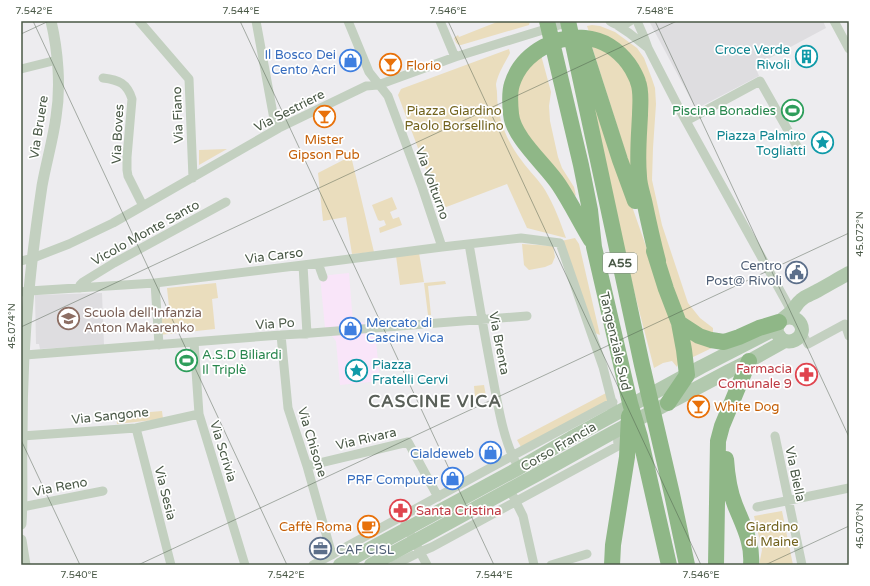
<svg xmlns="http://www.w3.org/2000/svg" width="870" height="586" font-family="'Varela Round',sans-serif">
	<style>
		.commercial { fill: #f9e5f9 }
		.education { fill: #dedde0 }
		.green { fill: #eaddbd }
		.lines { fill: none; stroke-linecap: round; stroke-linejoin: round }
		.minor { stroke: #c3d0c0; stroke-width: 9 }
		.tertiary { stroke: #c3d0c0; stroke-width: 11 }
		.primary { stroke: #b2c9ae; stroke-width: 14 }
		.motorway { stroke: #8fb787; stroke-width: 16 }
		.ticks { fill: none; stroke: #495846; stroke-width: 1; stroke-opacity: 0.45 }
		.labels { text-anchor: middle; stroke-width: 3.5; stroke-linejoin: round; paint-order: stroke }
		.shield { fill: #fff; stroke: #808a7e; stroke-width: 1 }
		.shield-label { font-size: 12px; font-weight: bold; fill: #495846 }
		.culture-label { font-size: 13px; fill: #0d838f; stroke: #fff; text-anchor: end }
		.shop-label { font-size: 13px; fill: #366cbe; stroke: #fff; text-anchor: end }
		.food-label { font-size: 13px; fill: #c56008; stroke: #fff; text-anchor: start }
		.street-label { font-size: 13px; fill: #495846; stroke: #fff }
		.park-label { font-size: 13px; fill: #72631e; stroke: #fff }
		.leisure-label { font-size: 13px; fill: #27864d; stroke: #fff; text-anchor: end }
		.service-label { font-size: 13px; fill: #4e5e75; stroke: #fff; text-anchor: end }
		.education-label { font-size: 13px; fill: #785e54; stroke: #fff; text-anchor: start }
		.health-label { font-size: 13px; fill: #be3a42; stroke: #fff; text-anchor: end }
		.district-label { font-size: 17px; font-weight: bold; letter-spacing: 1px; fill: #5a6059; stroke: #fff }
		.neatline { fill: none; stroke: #495846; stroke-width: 1.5 }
		.ticks-label { font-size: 10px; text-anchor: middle; fill: #495846 }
	</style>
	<rect width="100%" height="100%" fill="#edecef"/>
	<path class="commercial" d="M 349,273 L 353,323 L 363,322 L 375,331 L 380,381 L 340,385 L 336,341 L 325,328 L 320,276 Z"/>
	<path class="education" d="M 649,21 L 823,21 L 826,28 L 755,66 L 759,76 L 696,109 Z
		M 102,293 L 104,345 L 40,349 L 39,344 L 36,344 L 35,295 Z"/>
	<path class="green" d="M 497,21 L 530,21 L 529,25 L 461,45 C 456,45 456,42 454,38 L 458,35 L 459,37 L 497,22 Z
		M 592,25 L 600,26 L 615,32 L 637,48 L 644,58 L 652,79 L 655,88 L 656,104 L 653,148 L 652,180 L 662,225 L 688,303 L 700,318 L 713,328 L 713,336 L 681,319 L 647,203 L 643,82 L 589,32 L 587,26 Z
		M 591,44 L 604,49 L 628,73 L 635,95 L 632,173 Z
		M 509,49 L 510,53 C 505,63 498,73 496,84 C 496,87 497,90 497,93 C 497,118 507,142 522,161 C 529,171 539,180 545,190 C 554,205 560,221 566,238 L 527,228 L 507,184 L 441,209 L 398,95 L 401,89 Z
		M 541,55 L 551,92 L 549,106 L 550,121 L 558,157 L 562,168 L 574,187 L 576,196 L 573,194 L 531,143 L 519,121 L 515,97 L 521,77 Z
		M 593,95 L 662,292 L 679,351 L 679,361 L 677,367 L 672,361 L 663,363 L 654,368 L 634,291 L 590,99 Z
		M 227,149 L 199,165 L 199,150 Z
		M 351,156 L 374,252 L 352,254 L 346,217 L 323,221 L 318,173 Z
		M 392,197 L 397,209 L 390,212 L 393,219 L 399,217 L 402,225 L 380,233 L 379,228 L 386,225 L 384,220 L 380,221 L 378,220 L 372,205 Z
		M 575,238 L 579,244 L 600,335 L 595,333 L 561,241 Z
		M 522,244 L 553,246 L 555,257 L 552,264 L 545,267 L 529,270 L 524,265 Z
		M 419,253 L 424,282 L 400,285 L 396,256 Z
		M 445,281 L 446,284 L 428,286 L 431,315 L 428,315 L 424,283 Z
		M 216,283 L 218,298 L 212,299 L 215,329 L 159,335 L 157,318 L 170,316 L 167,288 Z
		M 687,337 L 716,346 L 689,359 Z
		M 484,385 L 486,396 L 475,397 L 474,386 Z
		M 608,392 L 611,400 L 521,447 L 517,440 Z
		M 162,411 L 163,419 L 117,424 L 116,415 Z
		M 782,511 L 793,565 L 759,565 L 762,550 L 754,516 Z"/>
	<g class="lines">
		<path class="minor" d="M 139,21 L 189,79 L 193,178
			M 256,21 L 274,119 L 279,128
			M 348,21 L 369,72 L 388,96 L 422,187 L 442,247
			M 440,21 L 455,57
			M 610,21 C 617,26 623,26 630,21
			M 637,21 L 644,37 L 648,48 L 681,112 L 793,314
			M 834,21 L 849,49
			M 617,25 L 629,33 L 648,48
			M 21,69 L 57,60
			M 103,78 C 119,80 127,83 132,99 L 127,157 L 127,170 L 128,176 L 143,206
			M 686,121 L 760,81 L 798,148
			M 469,244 C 477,289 484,334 493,379 C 498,406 503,437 515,461
			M 21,261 L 33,258 L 69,244 L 113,223 L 279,128 L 366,86 L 378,85 L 455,57 L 572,21
			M 318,263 L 323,277
			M 303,265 L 307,334
			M 155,283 L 159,345
			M 80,288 L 80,285 L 83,282 L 114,263 L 226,202
			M 21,292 L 29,291 L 155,283 L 303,265 L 442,247 L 521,238 L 560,243 L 603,367 L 615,414
			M 801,332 L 808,344 L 845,324 L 849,336
			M 281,335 L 288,408 L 307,466 L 332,555
			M 194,342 L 199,414 L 245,565
			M 25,355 L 281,335 L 299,334 L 527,316
			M 136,428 L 171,565
			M 22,436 L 136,428 L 199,414
			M 775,436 L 802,565
			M 307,466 L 408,442 L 438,497
			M 513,496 L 523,516 L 534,565
			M 22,507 L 103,491
			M 757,507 L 849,488
			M 405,524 L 427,565
			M 313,565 L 512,456 L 613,402
			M 394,565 L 420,552 L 432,547 L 618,446 L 617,430
			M 551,565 L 587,554"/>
		<path class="tertiary" d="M 21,524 C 23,494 21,465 22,436 C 22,388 24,339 29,291 C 32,256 37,220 42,186 C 46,163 53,140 56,117 C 61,87 58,51 51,21
			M 21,540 L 25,565"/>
		<path class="primary" d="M 783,319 C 800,312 809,333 795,340 C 791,342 787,342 783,340 C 781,339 779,336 777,333 C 774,322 785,318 791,312 C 795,308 797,303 801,300 C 805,296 812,294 817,291 C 828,285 838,279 849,273
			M 340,565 L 519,468 L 571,438 L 701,367 L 777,328
			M 371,565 L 538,474 L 612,433 L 729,371 L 749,361 L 785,341"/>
		<path class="motorway" d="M 547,21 L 581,165 L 590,210 L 594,247 L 630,403 L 640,437 L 669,565
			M 568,21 L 642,365 L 672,494 L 687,565
			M 581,39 L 620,160 L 635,201
			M 591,240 C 580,222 571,203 559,185 C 546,165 513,138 511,114 C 510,104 509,93 512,84 C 522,52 560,32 592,39 C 608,42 623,54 632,69 C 634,73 637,78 638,82 C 642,92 640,105 640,115 C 639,135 637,156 639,176 C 639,185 643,195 645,205 C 649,224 653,242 658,261
			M 654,251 L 666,289 L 679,323 L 684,350 L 687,375 L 668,403
			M 679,323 L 699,336 L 711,340 L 724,342 L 739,337 L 759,328 L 779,322
			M 726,459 C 727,474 729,490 735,505 C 743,525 753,543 751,565
			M 612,565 L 613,545 L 627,457 L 629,416
			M 716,565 L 718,441 L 722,426 L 749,361"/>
	</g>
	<path class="ticks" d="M 33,21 L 287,565M 240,21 L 494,565M 448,21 L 701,565M 655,21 L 849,437M 21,34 L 49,21M 21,327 L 677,21M 21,440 L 80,565M 138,565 L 849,233M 765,565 L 849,526"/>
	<defs>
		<symbol id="building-ring" viewBox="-11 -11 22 22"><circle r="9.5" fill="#fff" stroke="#0f9aa8" stroke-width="1.5"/><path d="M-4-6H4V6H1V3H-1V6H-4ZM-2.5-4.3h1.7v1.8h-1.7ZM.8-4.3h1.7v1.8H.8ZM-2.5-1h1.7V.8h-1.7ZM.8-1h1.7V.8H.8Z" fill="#0f9aa8"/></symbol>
		<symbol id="shop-ring" viewBox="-11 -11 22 22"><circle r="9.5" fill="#fff" stroke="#3f7fe0" stroke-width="1.5"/><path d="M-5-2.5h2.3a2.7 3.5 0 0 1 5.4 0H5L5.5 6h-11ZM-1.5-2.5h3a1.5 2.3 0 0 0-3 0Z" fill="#3f7fe0"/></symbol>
		<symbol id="bar-ring" viewBox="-11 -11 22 22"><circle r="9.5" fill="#fff" stroke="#e8710a" stroke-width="1.5"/><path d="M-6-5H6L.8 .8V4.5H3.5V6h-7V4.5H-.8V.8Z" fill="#e8710a"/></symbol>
		<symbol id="stadium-ring" viewBox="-11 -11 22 22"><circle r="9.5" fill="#fff" stroke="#2e9e5b" stroke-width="1.5"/><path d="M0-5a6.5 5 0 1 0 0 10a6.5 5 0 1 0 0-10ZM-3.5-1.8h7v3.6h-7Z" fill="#2e9e5b"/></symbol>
		<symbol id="sight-ring" viewBox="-11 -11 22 22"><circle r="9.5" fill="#fff" stroke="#0f9aa8" stroke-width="1.5"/><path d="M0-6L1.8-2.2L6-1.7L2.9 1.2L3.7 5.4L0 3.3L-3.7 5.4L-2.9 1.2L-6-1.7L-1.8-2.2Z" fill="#0f9aa8"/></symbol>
		<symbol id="civic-ring" viewBox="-11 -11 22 22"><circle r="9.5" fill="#fff" stroke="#5c6f8a" stroke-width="1.5"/><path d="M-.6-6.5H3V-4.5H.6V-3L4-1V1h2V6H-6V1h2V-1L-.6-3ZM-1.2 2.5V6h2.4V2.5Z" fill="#5c6f8a"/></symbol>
		<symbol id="school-ring" viewBox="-11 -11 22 22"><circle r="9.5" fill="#fff" stroke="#8d6e63" stroke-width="1.5"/><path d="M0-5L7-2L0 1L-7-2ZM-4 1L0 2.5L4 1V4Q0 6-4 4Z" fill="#8d6e63"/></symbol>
		<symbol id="pharmacy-ring" viewBox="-11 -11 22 22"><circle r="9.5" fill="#fff" stroke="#e0444e" stroke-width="1.5"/><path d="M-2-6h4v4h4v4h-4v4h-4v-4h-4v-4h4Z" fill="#e0444e"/></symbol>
		<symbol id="cafe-ring" viewBox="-11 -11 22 22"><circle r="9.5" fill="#fff" stroke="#e8710a" stroke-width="1.5"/><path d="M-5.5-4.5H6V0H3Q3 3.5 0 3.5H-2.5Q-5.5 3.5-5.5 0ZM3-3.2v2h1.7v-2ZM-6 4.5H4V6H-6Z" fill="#e8710a"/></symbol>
		<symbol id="office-ring" viewBox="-11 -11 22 22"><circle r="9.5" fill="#fff" stroke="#5c6f8a" stroke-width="1.5"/><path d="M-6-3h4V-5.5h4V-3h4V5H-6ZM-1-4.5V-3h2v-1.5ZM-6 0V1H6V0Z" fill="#5c6f8a"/></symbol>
	</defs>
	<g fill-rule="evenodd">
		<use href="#building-ring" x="794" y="44" width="25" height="25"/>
		<use href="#shop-ring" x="338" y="48" width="25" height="25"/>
		<use href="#bar-ring" x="378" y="52" width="25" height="25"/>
		<use href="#stadium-ring" x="780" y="98" width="25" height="25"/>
		<use href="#bar-ring" x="312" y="104" width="25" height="25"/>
		<use href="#sight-ring" x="810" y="130" width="25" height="25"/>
		<use href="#civic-ring" x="784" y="260" width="25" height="25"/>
		<use href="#school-ring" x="56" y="306" width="25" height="25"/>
		<use href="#shop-ring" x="338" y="316" width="25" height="25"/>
		<use href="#stadium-ring" x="174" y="348" width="25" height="25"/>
		<use href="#sight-ring" x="344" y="358" width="25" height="25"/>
		<use href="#pharmacy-ring" x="794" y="362" width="25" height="25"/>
		<use href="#bar-ring" x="686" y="394" width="25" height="25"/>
		<use href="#shop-ring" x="478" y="440" width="25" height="25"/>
		<use href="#shop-ring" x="440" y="466" width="25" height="25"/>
		<use href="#pharmacy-ring" x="388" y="498" width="25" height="25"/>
		<use href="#cafe-ring" x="356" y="514" width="25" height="25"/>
		<use href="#office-ring" x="308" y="536" width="25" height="25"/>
	</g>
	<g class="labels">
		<rect class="shield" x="603" y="253" width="34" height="20" rx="3"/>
		<g class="shield-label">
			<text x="620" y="267">A55</text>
		</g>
		<g class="culture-label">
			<text x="790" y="54">Croce Verde<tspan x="790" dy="15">Rivoli</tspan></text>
			<text x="806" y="140">Piazza Palmiro<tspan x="806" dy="15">Togliatti</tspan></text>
			<text x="372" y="369" text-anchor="start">Piazza<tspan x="372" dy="15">Fratelli Cervi</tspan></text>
		</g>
		<g class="shop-label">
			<text x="336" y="59">Il Bosco Dei<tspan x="336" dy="15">Cento Acri</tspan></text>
			<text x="366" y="327" text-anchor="start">Mercato di<tspan x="366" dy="15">Cascine Vica</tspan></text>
			<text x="474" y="458">Cialdeweb</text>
			<text x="438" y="484">PRF Computer</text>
		</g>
		<g class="food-label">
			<text x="406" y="70">Florio</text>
			<text x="324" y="144" text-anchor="middle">Mister<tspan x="324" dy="15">Gipson Pub</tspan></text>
			<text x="714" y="411">White Dog</text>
			<text x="352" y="531" text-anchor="end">Caffè Roma</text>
		</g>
		<g class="street-label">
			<text transform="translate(289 110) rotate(-27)" y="5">Via Sestriere</text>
			<text transform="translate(177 115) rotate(-92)" y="5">Via Fiano</text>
			<text transform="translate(38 127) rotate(-81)" y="5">Via Bruere</text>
			<text transform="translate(117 134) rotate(-87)" y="5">Via Boves</text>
			<text transform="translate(433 183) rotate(70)" y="5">Via Volturno</text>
			<text transform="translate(145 232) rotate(-29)" y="5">Vicolo Monte Santo</text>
			<text transform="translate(274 255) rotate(-7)" y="5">Via Carso</text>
			<text transform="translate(275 323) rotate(-4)" y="5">Via Po</text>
			<text transform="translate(616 341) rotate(77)" y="5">Tangenziale Sud</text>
			<text transform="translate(500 343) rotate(79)" y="5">Via Brenta</text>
			<text transform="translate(110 415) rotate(-6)" y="5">Via Sangone</text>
			<text transform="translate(366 438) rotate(-13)" y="5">Via Rivara</text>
			<text transform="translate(313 442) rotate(73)" y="5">Via Chisone</text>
			<text transform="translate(558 446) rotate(-30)" y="5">Corso Francia</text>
			<text transform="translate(224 451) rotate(73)" y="5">Via Scrivia</text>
			<text transform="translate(796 474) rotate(78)" y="5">Via Biella</text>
			<text transform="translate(60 486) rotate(-11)" y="5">Via Reno</text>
			<text transform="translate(166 493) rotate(76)" y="5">Via Sesia</text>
		</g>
		<g class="park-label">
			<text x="454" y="115">Piazza Giardino<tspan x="454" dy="15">Paolo Borsellino</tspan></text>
			<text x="772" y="531">Giardino<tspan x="772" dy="15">di Maine</tspan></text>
		</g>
		<g class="leisure-label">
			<text x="776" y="115">Piscina Bonadies</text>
			<text x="202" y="359" text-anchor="start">A.S.D Biliardi<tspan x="202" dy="15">Il Triplè</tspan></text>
		</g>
		<g class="service-label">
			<text x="782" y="270">Centro<tspan x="782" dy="15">Post@ Rivoli</tspan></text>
			<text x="336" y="554" text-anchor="start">CAF CISL</text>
		</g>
		<g class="education-label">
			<text x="84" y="317">Scuola dell'Infanzia<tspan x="84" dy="15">Anton Makarenko</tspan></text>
		</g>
		<g class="health-label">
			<text x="792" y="373">Farmacia<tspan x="792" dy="15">Comunale 9</tspan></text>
			<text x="416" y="515" text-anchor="start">Santa Cristina</text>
		</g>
		<g class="district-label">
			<text x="435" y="407">CASCINE VICA</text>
		</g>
	</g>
	<rect width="870" height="586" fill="none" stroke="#ffffff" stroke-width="44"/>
	<rect x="22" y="22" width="826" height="542" class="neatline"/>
	<g class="ticks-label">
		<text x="34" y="14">7.542°E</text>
		<text x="241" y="14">7.544°E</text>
		<text x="448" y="14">7.546°E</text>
		<text x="655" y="14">7.548°E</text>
		<text transform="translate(859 234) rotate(-90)" y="4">45.072°N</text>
		<text transform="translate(11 326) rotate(-90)" y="4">45.074°N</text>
		<text transform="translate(859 526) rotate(-90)" y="4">45.070°N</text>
		<text x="79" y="578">7.540°E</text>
		<text x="286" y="578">7.542°E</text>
		<text x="494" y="578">7.544°E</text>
		<text x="701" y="578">7.546°E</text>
	</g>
</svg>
